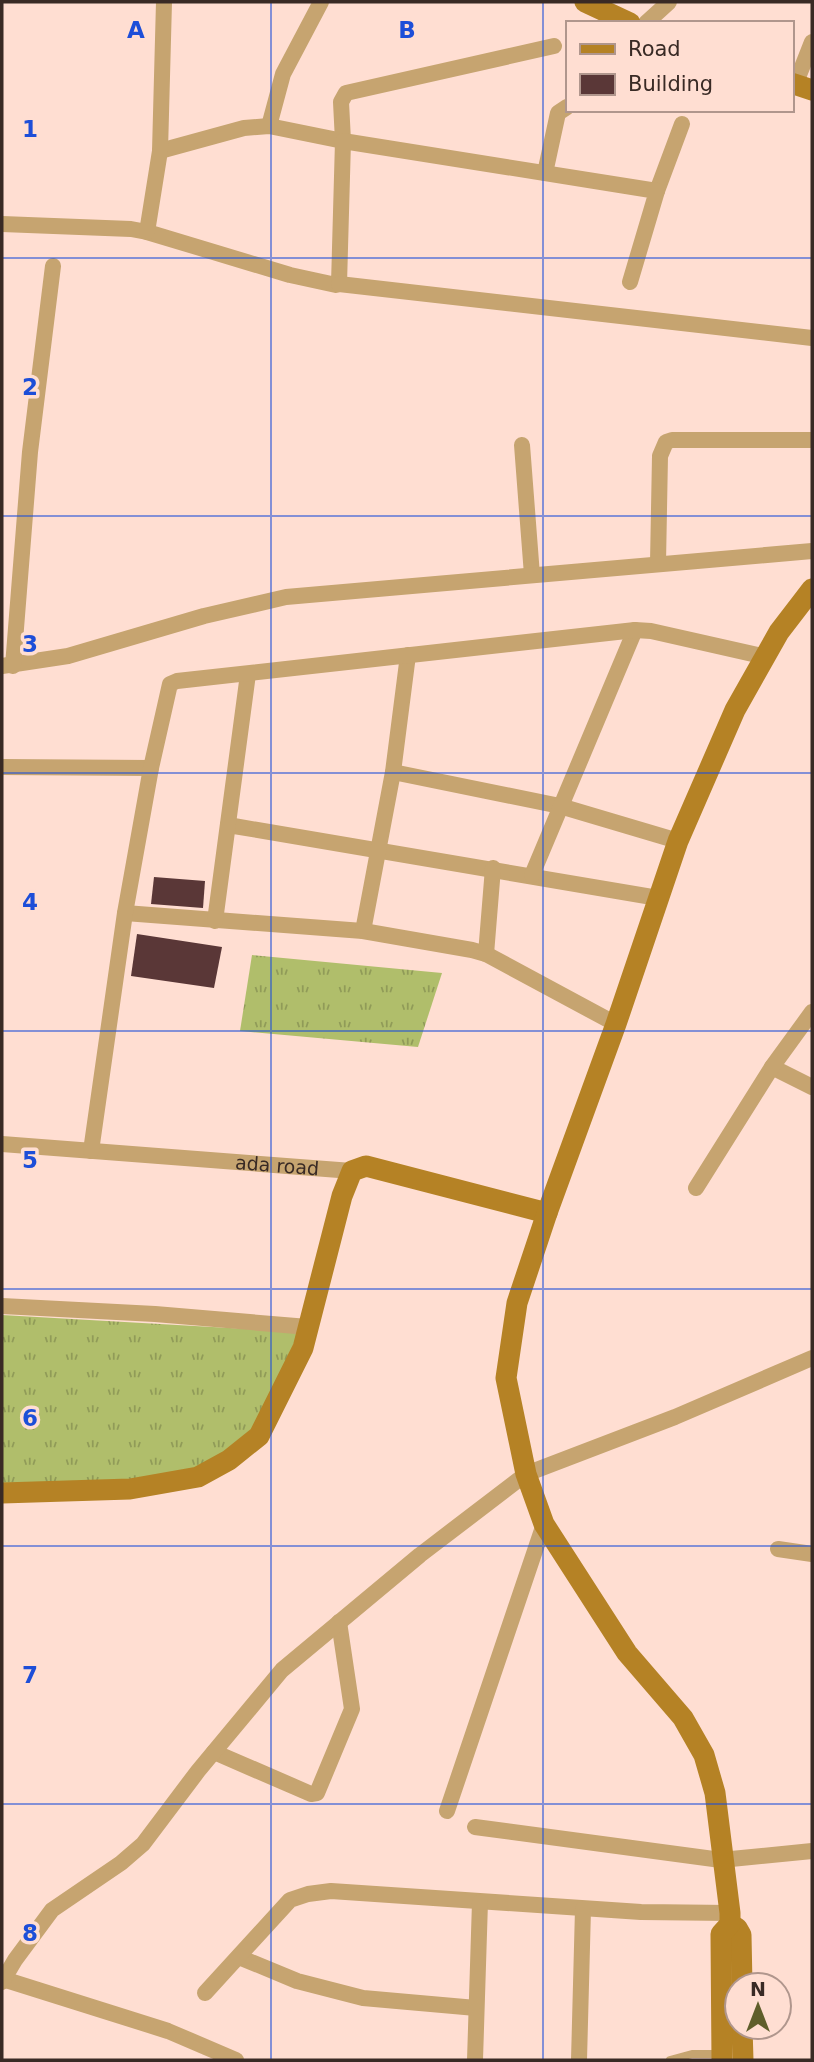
<svg xmlns="http://www.w3.org/2000/svg" width="814" height="2062" viewBox="0 0 814 2062" font-family="'DejaVu Sans',sans-serif">
<style>
.grass{fill:url(#grass-tufts)}
.building{fill:#5a3737}
.lines{fill:none;stroke-linecap:round;stroke-linejoin:round}
.lane{stroke:#c6a470;stroke-width:8}
.street{stroke:#c6a470;stroke-width:16}
.secondary{stroke:#b58225;stroke-width:21}
.grid{fill:none;stroke:#1d4ed8;stroke-width:2;stroke-opacity:0.55}
.labels{text-anchor:middle;stroke-width:7;stroke-linejoin:round;paint-order:stroke}
.street-label{font-size:19px;fill:#392a25;stroke:#ffded2}
.grid-label{font-size:23px;text-anchor:middle;font-weight:bold;fill:#1d4ed8;stroke:#ffded2;stroke-width:7;stroke-linejoin:round;paint-order:stroke}
</style>
<defs>
<pattern id="grass-tufts" width="24" height="20" patternUnits="userSpaceOnUse" patternTransform="scale(1.75)"><rect width="24" height="20" fill="#b0be6b"/><path d="M3 7l-1-3M5 7V3M7 7l1-3M15 17l-1-3M17 17v-4M19 17l1-3" fill="none" stroke="#909b58"/></pattern>
</defs>
<rect width="100%" height="100%" fill="#ffded2"/>
<g class="grass">
<path d="M252,955L442,973L418,1047L240,1031Z"/>
<path d="M2,1315L299,1332L253,1436L199,1476L2,1485Z"/>
</g>
<g class="building">
<path d="M154,877L205,881L203,908L151,904Z"/>
<path d="M137,934L222,947L214,988L131,976Z"/>
</g>
<g class="lines">
<path class="lane" d="M670,2060L692,2054H722"/>
<g class="street">
<path d="M646,23L669,2"/>
<path d="M795,85L812,42"/>
<path d="M269,126L283,74L321,2"/>
<path d="M160,151L244,128L269,126L343,141L341,102L346,93L554,46"/>
<path d="M545,173L558,113L567,107"/>
<path d="M657,191L682,124"/>
<path d="M2,224L131,229L147,232L290,275L336,285L339,284L343,141L657,191L630,282"/>
<path d="M147,232L160,151L164,2"/>
<path d="M339,284L812,338"/>
<path d="M522,445L532,575"/>
<path d="M658,563L660,456L666,442L672,440H812"/>
<path d="M2,666L68,656L204,616L286,597L812,551"/>
<path d="M13,666L30,452L53,266"/>
<path d="M2,767L151,768"/>
<path d="M393,772L560,806L678,841"/>
<path d="M228,825L658,898"/>
<path d="M532,875L635,630"/>
<path d="M125,913L363,931L472,950L486,954L616,1024"/>
<path d="M215,921L248,674"/>
<path d="M363,931L393,772L408,655"/>
<path d="M486,954L493,868"/>
<path d="M772,1067L812,1087"/>
<path id="s1" d="M2,1144L352,1171"/>
<path d="M91,1151L125,913L151,768L170,684L177,681L635,630L651,631L766,657"/>
<path d="M696,1188L772,1067L812,1012"/>
<path d="M2,1306L155,1314L308,1327"/>
<path d="M778,1549L812,1554"/>
<path d="M214,1752L311,1794L317,1793L352,1709L339,1622"/>
<path d="M447,1811L544,1524"/>
<path d="M475,1827L721,1860L812,1851"/>
<path d="M239,1957L297,1981L363,1998L476,2008"/>
<path d="M3,1979L168,2031L236,2060"/>
<path d="M2,1982L15,1960L52,1910L121,1863L143,1844L198,1771L282,1670L420,1555L526,1474L675,1417L812,1358"/>
<path d="M205,1993L290,1900L308,1894L331,1891L641,1912L730,1913"/>
<path d="M475,2060L480,1902"/>
<path d="M579,2060L583,1909"/>
</g>
<g class="secondary">
<path d="M585,2L630,23"/>
<path d="M791,83L812,90"/>
<path d="M2,1493L130,1489L198,1477L229,1460L259,1436L303,1348L342,1196L352,1171L366,1166L547,1213"/>
<path d="M730,1924L737,1928L741,1935L742,1985"/>
<path d="M742,2027L743,2060"/>
<path d="M722,2060L721,1934L730,1924V1913L715,1793L704,1755L683,1718L627,1653L544,1524L526,1474L506,1378L517,1303L547,1213L616,1024L678,841L735,710L779,632L812,589"/>
</g>
</g>
<path class="grid" d="M271,2V2060M543,2V2060M2,258H812M2,516H812M2,773H812M2,1031H812M2,1289H812M2,1546H812M2,1804H812"/>
<g class="labels">
<g class="street-label">
<text dy="7" stroke="none"><textPath href="#s1" startOffset="276">ada road</textPath></text>
</g>
</g>
<g class="grid-label">
<text x="136" y="38">A</text>
<text x="407" y="38">B</text>
<text x="30" y="137">1</text>
<text x="30" y="395">2</text>
<text x="30" y="652">3</text>
<text x="30" y="910">4</text>
<text x="30" y="1168">5</text>
<text x="30" y="1426">6</text>
<text x="30" y="1683">7</text>
<text x="30" y="1941">8</text>
</g>
<rect width="814" height="2062" fill="none" stroke="#392a25" stroke-width="7"/>
<rect x="566" y="21" width="228" height="91" fill="#ffded2" stroke="#b0968d" stroke-width="2"/>
<rect x="580" y="44" width="35" height="10" fill="#b58225" stroke="#b0968d" stroke-width="2"/>
<text x="628" y="56" font-size="21" fill="#392a25">Road</text>
<rect x="580" y="74" width="35" height="21" fill="#5a3737" stroke="#b0968d" stroke-width="2"/>
<text x="628" y="91" font-size="21" fill="#392a25">Building</text>
<g transform="translate(758 2006)"><circle r="33" fill="#ffded2" stroke="#b0968d" stroke-width="2"/>
<path d="M0-5L12 26L0 18L-12 26Z" fill="#5f5e2b"/>
<text y="-10" font-size="19" font-weight="bold" text-anchor="middle" fill="#392a25">N</text>
</g>
</svg>
